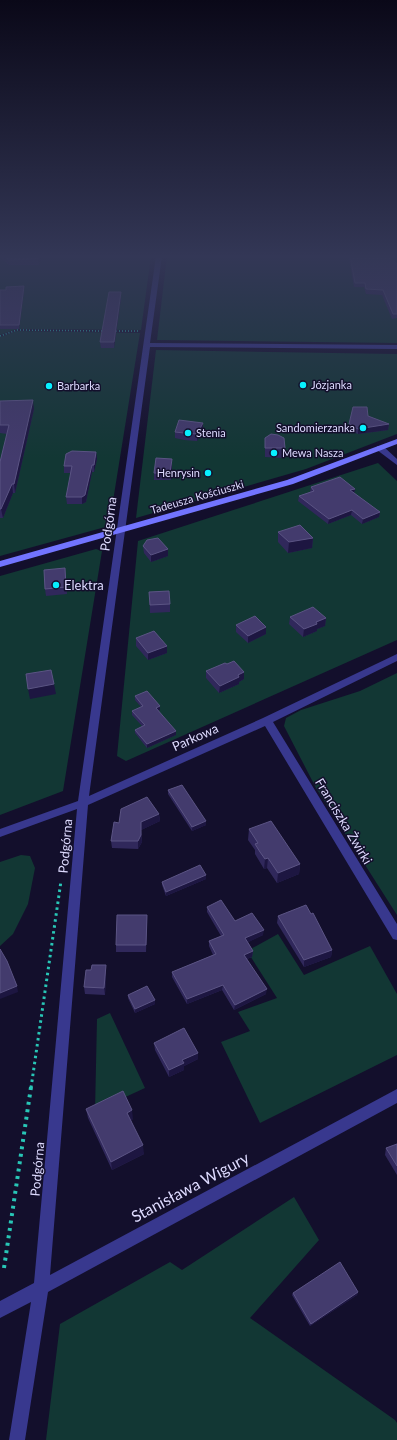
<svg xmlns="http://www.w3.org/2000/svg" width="397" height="1440" viewBox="0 0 397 1440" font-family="Lato,sans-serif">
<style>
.green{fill:#123734}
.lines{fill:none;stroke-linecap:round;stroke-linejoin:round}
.path-far2{stroke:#28c6b6;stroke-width:1.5;stroke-dasharray:1 2;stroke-linecap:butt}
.path-far1{stroke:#28c6b6;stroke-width:3;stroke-dasharray:2.5 3.5;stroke-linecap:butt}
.path{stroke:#28c6b6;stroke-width:4;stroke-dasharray:3 4.5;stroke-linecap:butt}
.street{fill:#38388e;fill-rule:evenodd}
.secondary{fill:#7274ff;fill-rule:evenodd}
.wall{fill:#30285b}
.shaded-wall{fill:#1d1641}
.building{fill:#433b6d;stroke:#5b5484}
.poi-dot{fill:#07f0ff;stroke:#130f2c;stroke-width:1.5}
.labels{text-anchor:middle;stroke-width:3;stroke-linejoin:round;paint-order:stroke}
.far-poi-label{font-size:11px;fill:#dedbff;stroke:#130f2c;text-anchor:start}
.far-street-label{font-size:11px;fill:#dedbff;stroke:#130f2c}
.street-label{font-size:13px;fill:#dedbff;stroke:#130f2c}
.poi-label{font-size:13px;fill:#dedbff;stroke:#130f2c;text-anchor:start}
.near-street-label{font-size:16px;fill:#dedbff;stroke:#130f2c}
</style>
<rect width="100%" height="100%" fill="#130f2c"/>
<g class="green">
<path d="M0,256H151L141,330L17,329L0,335Z"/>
<path d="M167,256H397V343L157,340Z"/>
<path d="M17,331L140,333L109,526L0,556V337Z"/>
<path d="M156,350L397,354V434L306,469L136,518Z"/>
<path d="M378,463L397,481V640L126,761L117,756L138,541Z"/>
<path d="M96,549L102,551L63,791L0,815V576Z"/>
<path d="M397,673V915L316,788L284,726L286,718L301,710L360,691Z"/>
<path d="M21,855L30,856L35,868L28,904L13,934L0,946V862Z"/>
<path d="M278,934L304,975L370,946L397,994V1055L260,1123L221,1042L250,1031L238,1012L277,998L247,951Z"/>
<path d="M110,1013L145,1088L95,1111L97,1019Z"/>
<path d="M294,1197L319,1240L250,1318L395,1420L397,1423V1440H46L60,1324L170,1262L182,1270Z"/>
</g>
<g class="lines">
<g class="path-far2">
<path d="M113,331H138"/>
<path d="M0,336L17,330L104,331"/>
</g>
<path class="path-far1" d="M31,1088L61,881"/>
<path class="path" d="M4,1268L31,1087"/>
<g class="street">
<path d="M156,256H162L150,343L397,345V349L150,347L89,796L263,718L397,654V661L273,722L397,924V940L393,939L265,726L88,805L50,1275L397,1089V1103L48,1292L25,1440H9L31,1302L0,1318V1301L34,1283L77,809L0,837V829L78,801Z"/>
<path d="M377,446H383L397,459V465L377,450Z"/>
</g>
<path class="secondary" d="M397,439V444L293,484L0,567V561L287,480Z"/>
</g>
<g class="wall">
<path d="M1,256H42L39,265H9L1,258Z"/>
<path d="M349,256H388L397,264V318L392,319L382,295L366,294L364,287H354L349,259Z"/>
<path d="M24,286V291L19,329H0V290H6Z"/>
<path d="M121,298L114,348H101L100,342Z"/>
<path d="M0,401L34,409L15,493H13L3,518H0V462L7,434L0,433Z"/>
<path d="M368,416L389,424L388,430L358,434L349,430V424Z"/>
<path d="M203,423V430L197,441L184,440L175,438V432Z"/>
<path d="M265,438L285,448L284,458L265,457Z"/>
<path d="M96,452L97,459L94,472H92L86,502L82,504H67L66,497L71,473H64V466Z"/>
<path d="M172,466L171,480H154V473Z"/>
<path d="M311,487L355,489L354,493L380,512L379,517L362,524L351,515L328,524L298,501L299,496L310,492Z"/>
<path d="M278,532L313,538L312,548L288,553L278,542Z"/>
<path d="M143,546L168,549V556L151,562L144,553Z"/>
<path d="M65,568L67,594L46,596L45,589Z"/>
<path d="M149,592L170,604V612L150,613Z"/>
<path d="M290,617L326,618L325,626L317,629V631L303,637L289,624Z"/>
<path d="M236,625L266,634L248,643L236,632Z"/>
<path d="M136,638L167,646V653L148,660L136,646Z"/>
<path d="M227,664L244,672V679L239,682V684L219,693L206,678V671Z"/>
<path d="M135,696L160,706V710L158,711L176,731V735L147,748L135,733V730L142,726L132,715V711L141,707L135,700Z"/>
<path d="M168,790L206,825L192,831L168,794Z"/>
<path d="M159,814L160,821L141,830L142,842L138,849L112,848L111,841L119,823Z"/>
<path d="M249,829L300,864L299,874L277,883L267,868L264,869L255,854V850L248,840Z"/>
<path d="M206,879L166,896L162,885V882Z"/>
<path d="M207,907L263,935L248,942L253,951L252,957L247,959L266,994L234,1010L222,990L187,1004L172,977V972L213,955L209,946V941L221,936L207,912Z"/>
<path d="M147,915V922L146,952H116V945Z"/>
<path d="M278,916L332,950L331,957L304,967L277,923Z"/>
<path d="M106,972L105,995L85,994L84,987Z"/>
<path d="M128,995L155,1000V1004L135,1013L128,998Z"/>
<path d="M154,1043L198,1059L184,1066V1070L169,1077L155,1050Z"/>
<path d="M86,1109L133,1119L131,1120L144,1154L112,1170L88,1118Z"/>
<path d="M397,1144V1175L385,1155L386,1148Z"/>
<path d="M358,1292L357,1295L310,1326L292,1295L293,1293Z"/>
</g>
<g class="shaded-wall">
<path d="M39,256H42L39,265L38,259Z"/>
<path d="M24,286V291L19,329V325Z"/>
<path d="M121,292V298L114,348V342Z"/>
<path d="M33,400L34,409L15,493L14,484Z"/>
<path d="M203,423V430L197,441V434Z"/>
<path d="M389,424L388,430L358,434V429Z"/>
<path d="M96,452L97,459L94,472V465Z"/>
<path d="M172,459V466L171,480L170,473Z"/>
<path d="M92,465V472L86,502L82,504V497Z"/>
<path d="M12,484L13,493L3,518L1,509Z"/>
<path d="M355,489L354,494L350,490Z"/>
<path d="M352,510L351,515L328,524L329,519Z"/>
<path d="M380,512L379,517L362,524L363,519Z"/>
<path d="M313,538L312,548L288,553L289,542Z"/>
<path d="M168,549V556L151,562V555Z"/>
<path d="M326,618L325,626L317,629V631L303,637L304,629Z"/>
<path d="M266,627V634L248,643V636Z"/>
<path d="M167,646V653L148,660V653Z"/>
<path d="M244,672V679L239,682V684L219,693L220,686L238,675Z"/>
<path d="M54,684L56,694L30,699L28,689Z"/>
<path d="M160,706V710L156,712V708Z"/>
<path d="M176,731V735L147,748V744Z"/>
<path d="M159,814L160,821L141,830V822Z"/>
<path d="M206,821V825L192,831V827Z"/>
<path d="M141,835L142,842L138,849V841Z"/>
<path d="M268,858L267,868L264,869L265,859Z"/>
<path d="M300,864L299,874L277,883L278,873Z"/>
<path d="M206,875V879L166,896V892Z"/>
<path d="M264,930L263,935L245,944V938Z"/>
<path d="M332,950L331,957L304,967V960Z"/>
<path d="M253,951L252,957L244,960V955Z"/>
<path d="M106,965V972L105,995L104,988Z"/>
<path d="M223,985L222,990L187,1004V999Z"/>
<path d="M17,986L18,992L0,999V993Z"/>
<path d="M267,989L266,994L234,1010L235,1005Z"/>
<path d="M155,1000V1004L135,1013V1009Z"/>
<path d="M198,1053V1059L184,1066V1070L169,1077V1070L182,1060Z"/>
<path d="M132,1110L133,1119L128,1122L127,1113Z"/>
<path d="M143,1145L144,1154L112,1170L111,1162Z"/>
<path d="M358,1292L357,1295L310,1326L311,1324Z"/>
</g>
<g class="building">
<path d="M5,256H39L38,259L8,260Z"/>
<path d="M350,256H388L397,264V314H393L383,290L366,289L365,283H355Z"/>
<path d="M24,286L19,325H0V290H6V287Z"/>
<path d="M109,292H121L114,342H100Z"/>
<path d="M33,400L14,484H12L1,509H0V462L9,425H0V401Z"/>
<path d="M353,407H367L368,416L389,424L358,429L349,424Z"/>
<path d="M179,420L203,423L197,434L184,433L175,432Z"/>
<path d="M271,434L278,435L284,438L285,448H265V438Z"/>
<path d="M72,451L96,452L94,465H92L85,495L82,497H66L72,466H64L66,454Z"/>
<path d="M156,458L172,459L170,473H154Z"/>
<path d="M340,477L355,489L350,490L380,512L363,519L352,510L329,519L299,496L314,491L311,487Z"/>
<path d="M300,525L313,538L289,542L278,532Z"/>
<path d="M158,538L168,549L151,555L143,546L147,540Z"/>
<path d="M65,568L66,587L45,589L44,570Z"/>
<path d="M169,591L170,604L150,605L149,592Z"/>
<path d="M313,607L326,618L316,622L317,624L304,629L290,617Z"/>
<path d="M255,616L266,627L248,636L236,625Z"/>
<path d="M154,631L167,646L148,653L136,638Z"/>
<path d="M234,661L244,672L238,675L239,677L220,686L206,671L225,663L227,664Z"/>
<path d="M51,670L54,684L28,689L26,674Z"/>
<path d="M147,691L160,706L156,708L176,731L147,744L135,730L145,725L132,711L143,706L135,696Z"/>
<path d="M182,785L206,821L192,827L168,790Z"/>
<path d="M147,797L159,814L141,822V835L138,841H111L114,822L119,823L121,809Z"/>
<path d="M271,821L300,864L278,873L268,858L265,859L260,852L255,844L258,843L249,829Z"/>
<path d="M200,865L206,875L166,892L162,882Z"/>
<path d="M221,900L235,921L252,913L264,930L245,938L253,951L244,955L267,989L235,1005L223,985L187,999L172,972L216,954L209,941L224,935L207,907Z"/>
<path d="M306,905L311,914L313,913L332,950L304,960L278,916Z"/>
<path d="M117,915H147L146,945H116Z"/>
<path d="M0,949L7,961L17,986L0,993Z"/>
<path d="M92,965H106L104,988L84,987L86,970H91Z"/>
<path d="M147,986L155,1000L135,1009L128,995Z"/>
<path d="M184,1028L198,1053L182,1060L184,1063L169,1070L154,1043Z"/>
<path d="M123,1091L132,1110L127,1113L143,1145L111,1162L86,1109Z"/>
<path d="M397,1144V1166L386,1148Z"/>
<path d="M340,1262L358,1292L311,1324L293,1293Z"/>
</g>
<linearGradient id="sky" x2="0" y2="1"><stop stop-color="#0a0818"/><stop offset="0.56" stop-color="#333756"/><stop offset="1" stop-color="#333756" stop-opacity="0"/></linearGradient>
<rect width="397" height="458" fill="url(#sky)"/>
<g class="poi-dot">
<circle cx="303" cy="385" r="4"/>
<circle cx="49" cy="386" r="4"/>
<circle cx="363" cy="428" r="4"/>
<circle cx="188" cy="433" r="4"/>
<circle cx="274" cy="453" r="4"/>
<circle cx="208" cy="473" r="4"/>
<circle cx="56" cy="585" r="4"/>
</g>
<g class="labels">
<g class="far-poi-label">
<text x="311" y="389">Józjanka</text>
<text x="57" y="390">Barbarka</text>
<text x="355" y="432" text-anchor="end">Sandomierzanka</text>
<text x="196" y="437">Stenia</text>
<text x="282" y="457">Mewa Nasza</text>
<text x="200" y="477" text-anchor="end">Henrysin</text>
</g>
<g class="far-street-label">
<text transform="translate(197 497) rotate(-16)" y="4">Tadeusza Kościuszki</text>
</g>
<g class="street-label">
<text transform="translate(108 524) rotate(-82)" y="5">Podgórna</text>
<text transform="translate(195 737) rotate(-24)" y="5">Parkowa</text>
<text transform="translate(344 821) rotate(59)" y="5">Franciszka Żwirki</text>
<text transform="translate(65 846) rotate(-85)" y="5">Podgórna</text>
<text transform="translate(37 1169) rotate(-85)" y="5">Podgórna</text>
</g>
<g class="poi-label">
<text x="64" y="590">Elektra</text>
</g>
<g class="near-street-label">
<text transform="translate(190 1187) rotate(-28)" y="6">Stanisława Wigury</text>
</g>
</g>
</svg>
